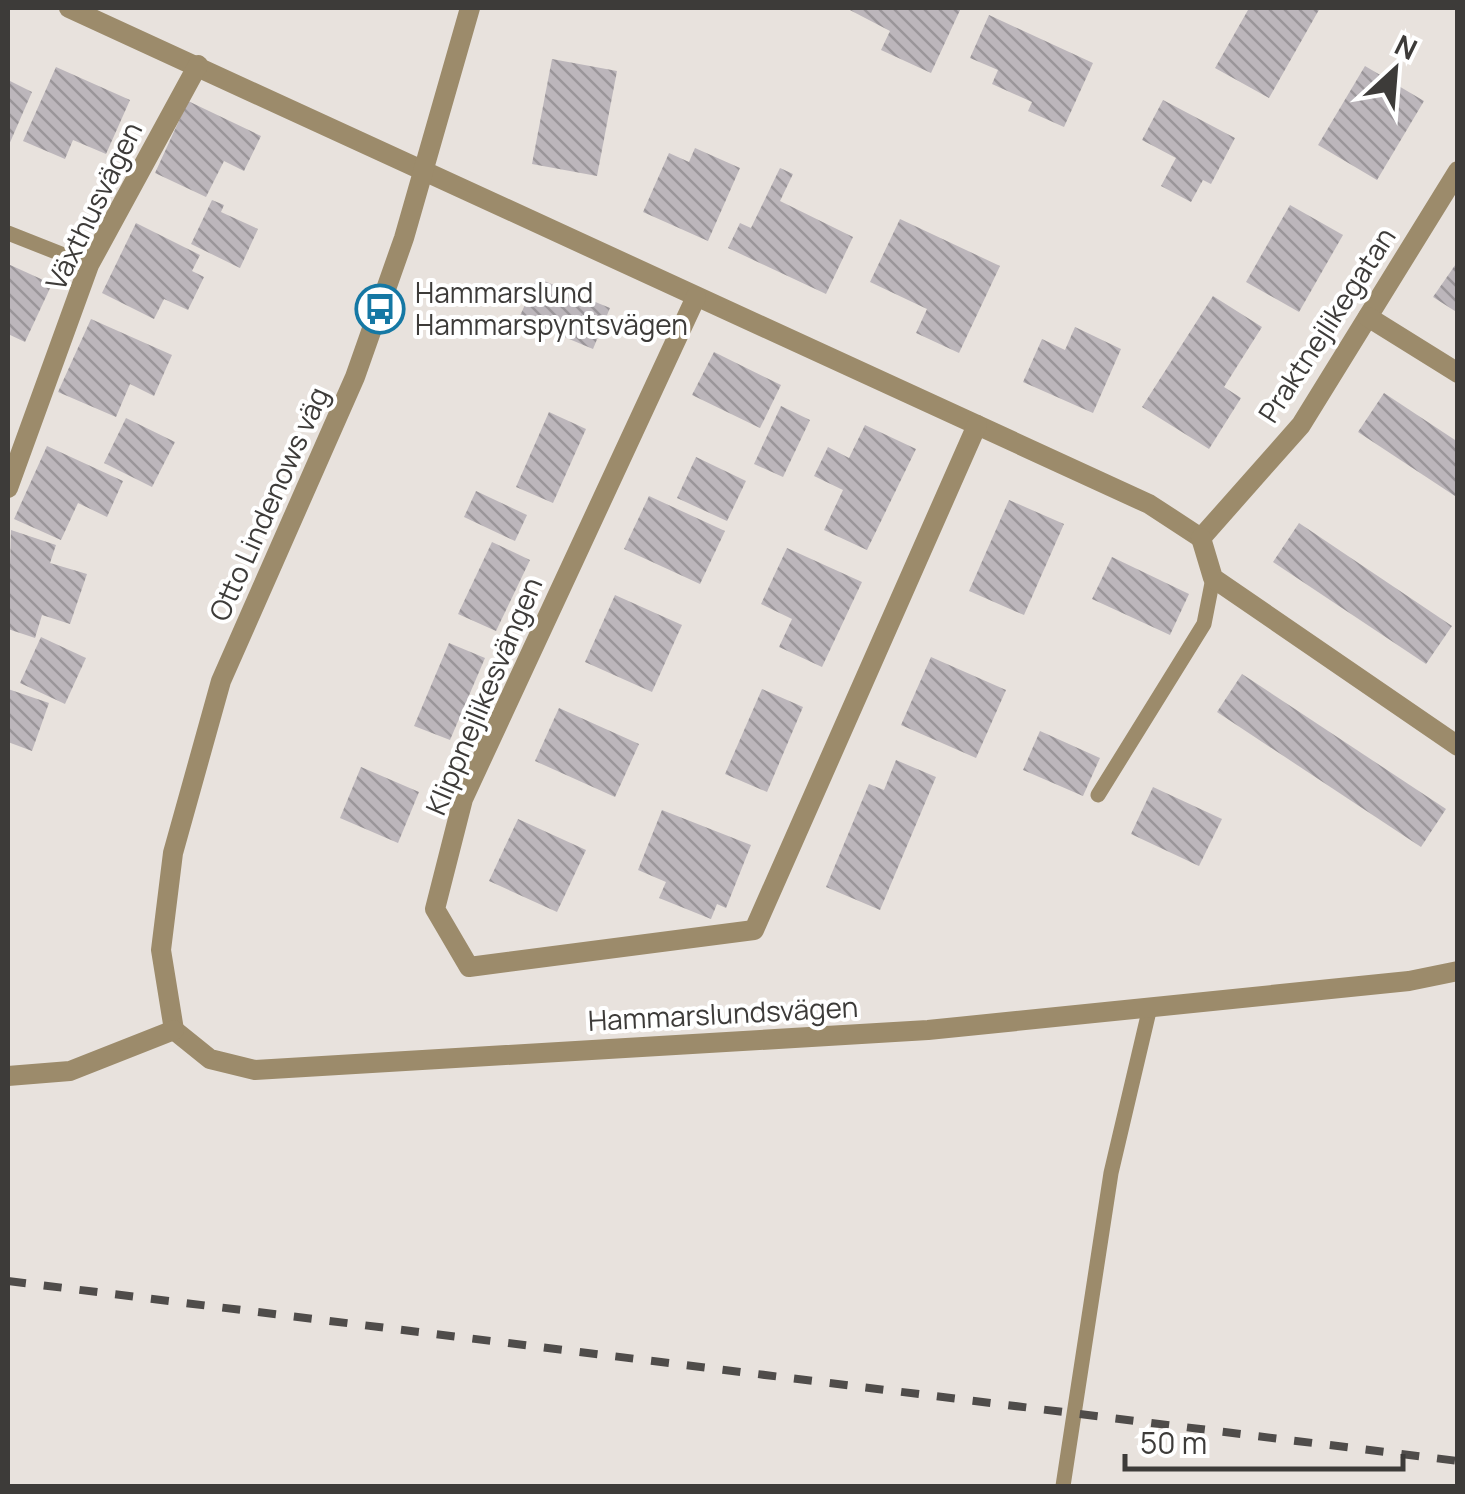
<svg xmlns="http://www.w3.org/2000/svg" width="1465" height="1494" viewBox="0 0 1465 1494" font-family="Manrope,sans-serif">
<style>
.building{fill:url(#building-back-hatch)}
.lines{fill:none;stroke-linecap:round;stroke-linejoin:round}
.service{stroke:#9c8b6b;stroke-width:15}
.minor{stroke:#9c8b6b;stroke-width:20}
.tertiary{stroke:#9c8b6b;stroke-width:20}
.rail{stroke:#4f4c4a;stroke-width:8;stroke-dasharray:18 18;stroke-linecap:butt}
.labels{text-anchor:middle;stroke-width:8;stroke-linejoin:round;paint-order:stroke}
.street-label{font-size:28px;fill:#3d3b39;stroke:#fff}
.poi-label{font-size:28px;fill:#3d3b39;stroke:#fff;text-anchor:start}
</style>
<defs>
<pattern id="building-back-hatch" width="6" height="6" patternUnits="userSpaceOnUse" patternTransform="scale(2.5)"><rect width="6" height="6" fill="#bcb6bb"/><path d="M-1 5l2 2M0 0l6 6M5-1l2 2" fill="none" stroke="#9a9599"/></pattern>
</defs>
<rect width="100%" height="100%" fill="#e8e2dd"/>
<g class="building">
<path d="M846,8H961L931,73L881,50L890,31Z"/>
<path d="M1244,8H1320L1269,98L1215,68L1248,10Z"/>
<path d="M989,15L1093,63L1064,127L1028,111L1032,102L992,84L998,70L970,58Z"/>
<path d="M552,59L617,71L597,176L532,164Z"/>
<path d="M1365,66L1424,101L1377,180L1318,145Z"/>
<path d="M56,67L130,100L106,154L73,140L65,159L23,141Z"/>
<path d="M8,80L32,92L8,147Z"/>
<path d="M1163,100L1235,138L1211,184L1203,180L1191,202L1161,186L1176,158L1142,140Z"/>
<path d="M188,101L261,136L244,171L224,161L206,197L155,173Z"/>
<path d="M695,148L740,168L708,241L643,212L669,153L689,162Z"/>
<path d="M780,168L793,174L780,201L853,237L826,294L728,248L740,223L751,228Z"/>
<path d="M212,200L224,205L221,212L258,229L240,268L191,244Z"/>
<path d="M1290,205L1343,235L1299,312L1246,282Z"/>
<path d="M900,219L1000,266L959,353L916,333L927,309L870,282Z"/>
<path d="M136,223L200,255L192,271L204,277L188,310L164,299L154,319L102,293Z"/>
<path d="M1458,261V313L1433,297Z"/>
<path d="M8,264L52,284L25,342L8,334Z"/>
<path d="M537,278L610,308L593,349L519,318Z"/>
<path d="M1213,296L1262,327L1224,387L1241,398L1209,449L1142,407Z"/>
<path d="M91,319L172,355L154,396L130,384L116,417L58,392Z"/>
<path d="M1075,327L1121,349L1093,413L1023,382L1042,339L1065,350Z"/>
<path d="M714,352L781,385L760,428L692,395Z"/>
<path d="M1384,393L1458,442V498L1358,432Z"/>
<path d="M781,406L810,420L783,477L754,464Z"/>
<path d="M549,412L586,429L553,503L516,487Z"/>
<path d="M126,418L175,442L152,487L104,463Z"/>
<path d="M865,425L916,449L867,550L824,530L843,490L814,476L828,447L849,458Z"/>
<path d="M47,446L123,481L107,517L78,503L61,540L14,519Z"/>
<path d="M696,457L746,481L727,521L677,498Z"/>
<path d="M476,491L527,515L515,541L464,517Z"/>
<path d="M649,496L725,531L700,584L624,549Z"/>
<path d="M1009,500L1064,524L1024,615L969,591Z"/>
<path d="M1299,523L1452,626L1426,664L1273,562Z"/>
<path d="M11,530L56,545L50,563L87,574L70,624L42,615L35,638L8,629Z"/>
<path d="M492,542L530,560L496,631L458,614Z"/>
<path d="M787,548L862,582L822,667L779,647L792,619L761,604Z"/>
<path d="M1112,557L1189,594L1170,635L1092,599Z"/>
<path d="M615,595L682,625L652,692L585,662Z"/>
<path d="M41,637L86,658L65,704L20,683Z"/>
<path d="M449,643L485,658L450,740L414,726Z"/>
<path d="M931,657L1006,690L976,758L901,725Z"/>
<path d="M1242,674L1446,809L1421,847L1217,712Z"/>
<path d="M8,689L49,703L32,751L8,742Z"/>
<path d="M762,689L803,707L767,792L725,774Z"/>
<path d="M559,708L639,744L615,797L535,761Z"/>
<path d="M1040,731L1100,758L1083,796L1023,770Z"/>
<path d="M896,760L936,777L880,910L826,887L869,784L884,790Z"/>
<path d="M361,767L419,792L398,843L340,818Z"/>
<path d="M1153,787L1222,819L1199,866L1131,834Z"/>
<path d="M662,810L751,845L726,908L717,904L711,919L659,898L666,882L638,870Z"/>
<path d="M518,819L586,850L557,912L489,881Z"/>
</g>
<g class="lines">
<g class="service">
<path d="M8,233L89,265"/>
<path d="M1098,795L1204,624L1213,578"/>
<path d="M1063,1486L1111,1173L1150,1007"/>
</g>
<g class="minor">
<path d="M69,8L1149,504L1201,538L1301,425L1458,171"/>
<path d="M696,297L463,799L435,909L469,967L754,930L977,425"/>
<path d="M1368,317L1458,373"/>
<path d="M8,488L89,265L198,65"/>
<path d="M1201,538L1213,578L1458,746"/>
</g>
<g class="tertiary">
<path d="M174,1030L210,1059L255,1070L928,1030L1409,981L1458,971"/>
<path d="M174,1030L161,950L173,853L221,681L355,377L404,238L470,8"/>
<path d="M8,1076L70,1071L174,1030"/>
</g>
<path class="rail" d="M8,1281L1458,1461"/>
</g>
<defs>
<g id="bus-ring" transform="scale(2.5)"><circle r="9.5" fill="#fff" stroke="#1578a4" stroke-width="1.5"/><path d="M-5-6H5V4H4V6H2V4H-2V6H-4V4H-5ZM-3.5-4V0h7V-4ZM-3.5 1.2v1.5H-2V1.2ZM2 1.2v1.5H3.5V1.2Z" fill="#1578a4"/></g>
</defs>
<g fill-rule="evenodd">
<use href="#bus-ring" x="380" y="309"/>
</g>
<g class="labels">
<g class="street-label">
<text transform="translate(94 206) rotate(-64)" y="10">Växthusvägen</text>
<text transform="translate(1327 325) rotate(-57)" y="10">Praktnejlikegatan</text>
<text transform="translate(269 504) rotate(-66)" y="10">Otto Lindenows väg</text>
<text transform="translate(484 696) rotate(-67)" y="10">Klippnejlikesvängen</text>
<text transform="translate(723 1014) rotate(-3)" y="10">Hammarslundsvägen</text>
</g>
<g class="poi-label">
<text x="415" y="303">Hammarslund<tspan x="415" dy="32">Hammarspyntsvägen</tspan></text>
</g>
</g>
<rect width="1465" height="1494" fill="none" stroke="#3d3b39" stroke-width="20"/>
<g transform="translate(1395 70) rotate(26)" stroke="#ffffff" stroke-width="8" paint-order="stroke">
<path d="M0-8L18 38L0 25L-18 38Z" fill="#3d3b39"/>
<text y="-15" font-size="28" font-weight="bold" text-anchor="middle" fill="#3d3b39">N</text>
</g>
<path d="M1125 1454v15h278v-15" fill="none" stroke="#3d3b39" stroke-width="5"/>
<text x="1140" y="1454" font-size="30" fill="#3d3b39" stroke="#ffffff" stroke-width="8" paint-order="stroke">50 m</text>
</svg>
